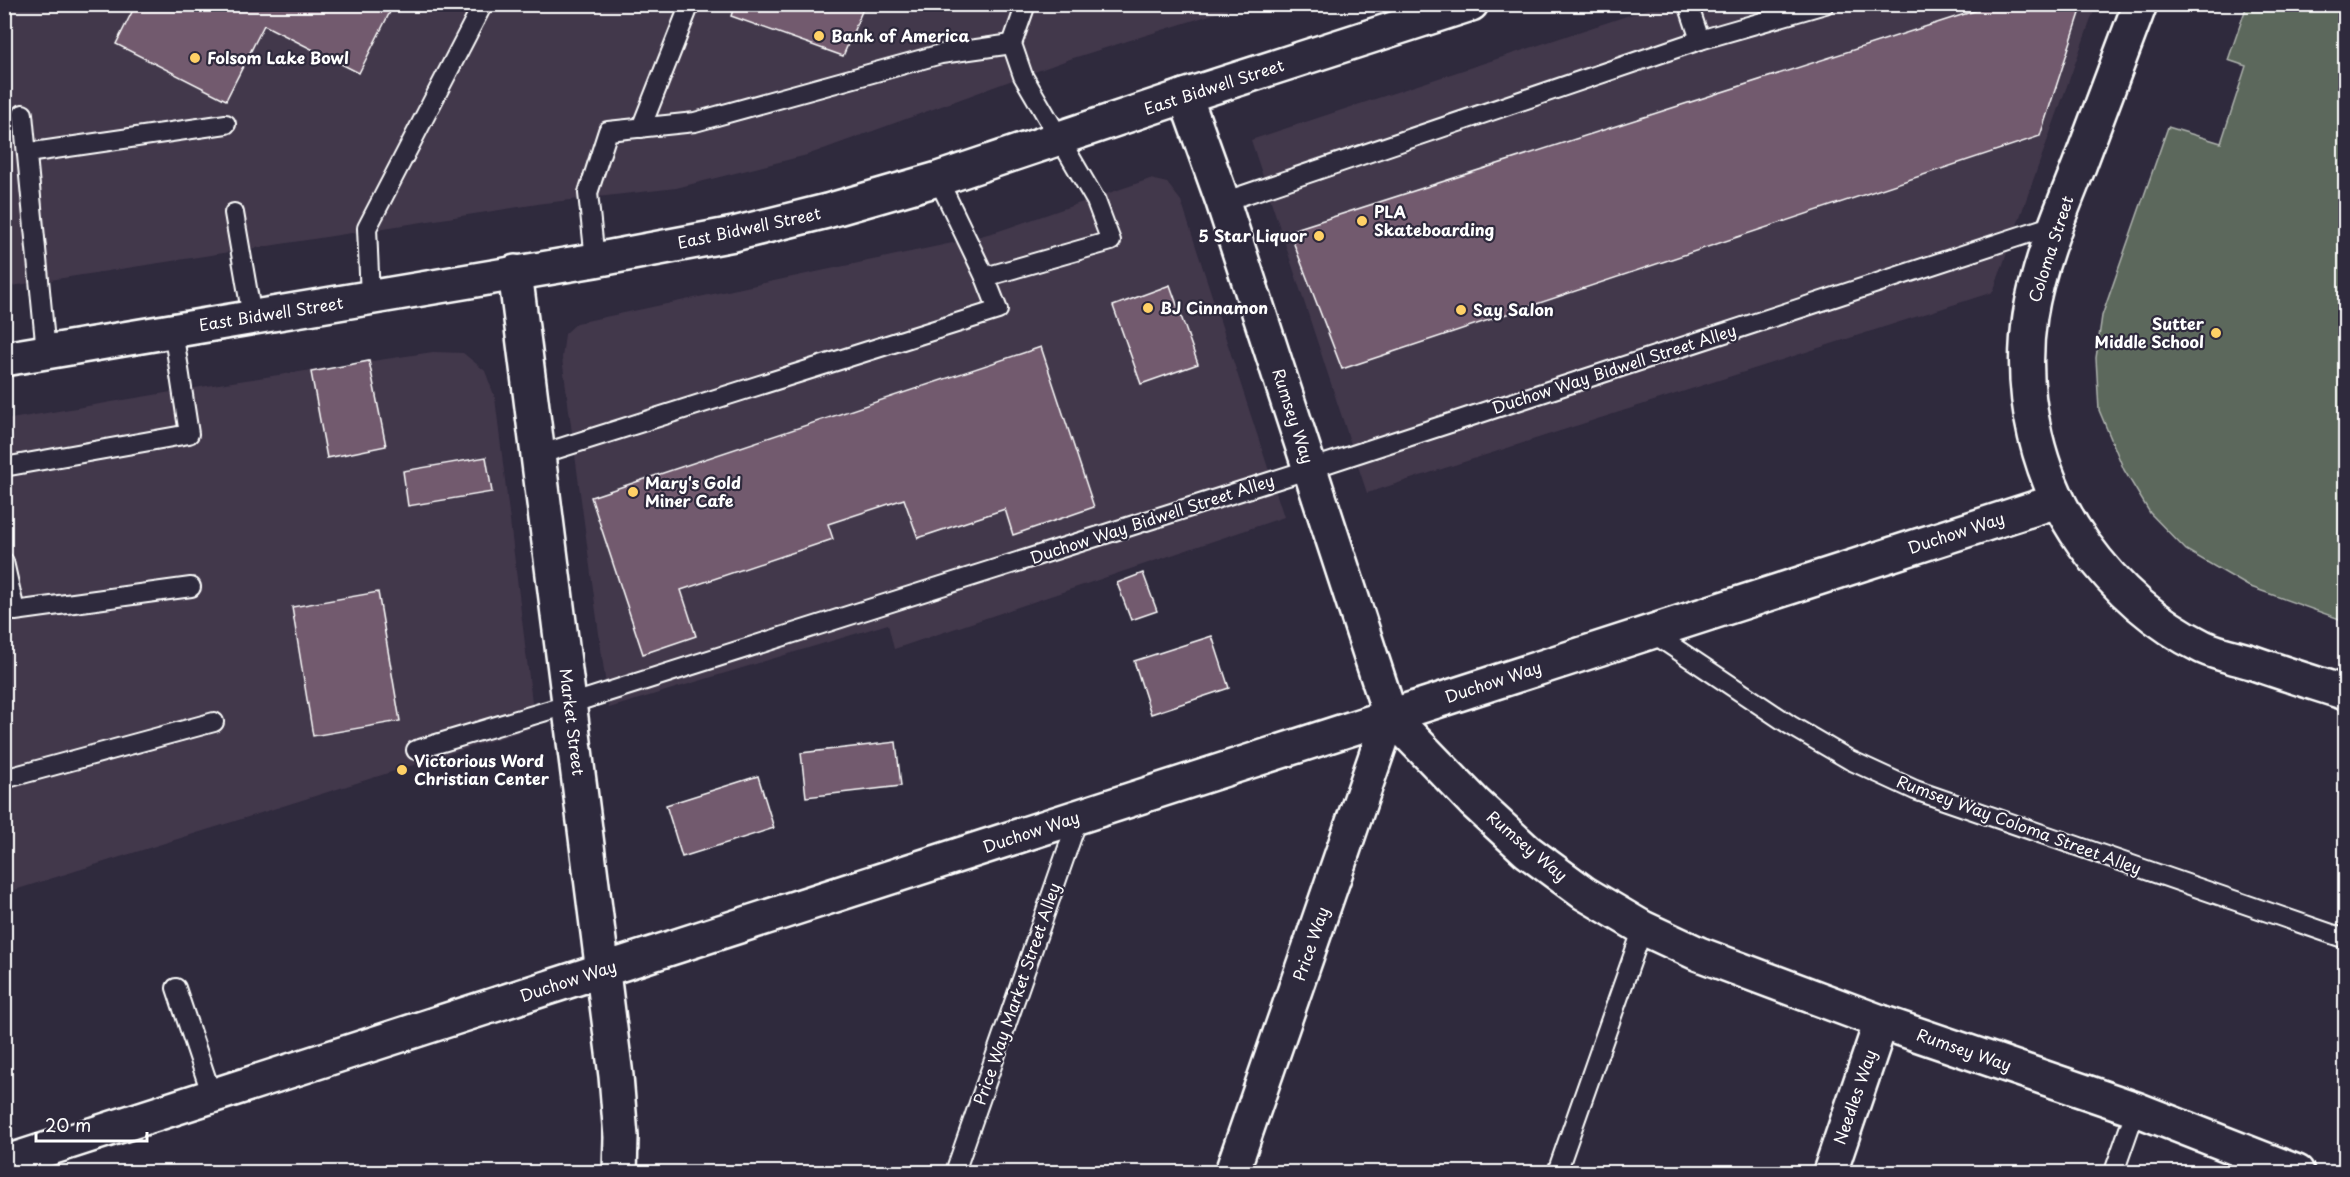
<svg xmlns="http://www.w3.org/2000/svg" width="2350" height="1177" viewBox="0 0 2350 1177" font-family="'Playpen Sans',sans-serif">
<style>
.built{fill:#43384c}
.green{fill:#5c675c;stroke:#aeb3ae;stroke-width:1.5}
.building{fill:#725a6e;stroke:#fff;stroke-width:1.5}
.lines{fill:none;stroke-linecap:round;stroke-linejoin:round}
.lane-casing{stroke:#fff;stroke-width:22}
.street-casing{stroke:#fff;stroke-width:38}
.secondary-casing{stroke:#fff;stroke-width:38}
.primary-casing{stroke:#fff;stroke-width:38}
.lane{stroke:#2f2a3d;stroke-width:18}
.street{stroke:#2f2a3d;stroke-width:33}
.secondary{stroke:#2f2a3d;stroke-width:33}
.primary{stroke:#2f2a3d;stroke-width:33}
.poi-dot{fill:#ffd166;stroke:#2f2a3d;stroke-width:2}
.labels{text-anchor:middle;stroke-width:4.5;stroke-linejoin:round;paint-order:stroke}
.poi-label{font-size:16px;font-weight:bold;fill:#fff;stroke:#2f2a3d;text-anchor:start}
.street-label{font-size:16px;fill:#fff;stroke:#2f2a3d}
</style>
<rect width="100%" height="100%" fill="#2f2a3d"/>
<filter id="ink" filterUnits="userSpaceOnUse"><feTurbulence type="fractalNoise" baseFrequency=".0167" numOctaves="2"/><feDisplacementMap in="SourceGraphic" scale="12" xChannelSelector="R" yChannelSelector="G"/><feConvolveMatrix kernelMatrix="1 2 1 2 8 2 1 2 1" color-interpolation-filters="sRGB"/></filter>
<g filter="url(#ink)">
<g class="built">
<path d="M5,5H1242L1070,59L807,155L676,188L544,203L5,287Z"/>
<path d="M1660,5H2096L1993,292L1367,493L1251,140Z"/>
<path d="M1150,179L1167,183L1181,201L1284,517L894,649L888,624L609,708L562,358L565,334L577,323L962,241L999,231Z"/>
<path d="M433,352L463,353L485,371L495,398L535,727L5,893V420L219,384Z"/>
</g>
<path class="green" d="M2247,5H2345V621L2248,586L2186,550L2150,513L2124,470L2099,410L2096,358L2102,316L2168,127L2221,143L2246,66L2228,60Z"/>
<g class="building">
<path d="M136,4H394L359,73L264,25L226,100L116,44Z"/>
<path d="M735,4H865L843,56L731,16Z"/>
<path d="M1996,4H2083L2040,136L1342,369L1289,231Z"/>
<path d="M1170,285L1198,364L1141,384L1113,306Z"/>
<path d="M1041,347L1094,507L1013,535L1005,509L918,538L904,499L828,524L833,539L681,590L696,636L643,654L591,497Z"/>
<path d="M369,361L386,446L327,458L311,372Z"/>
<path d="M486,457L492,492L408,506L403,471Z"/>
<path d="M1143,573L1157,611L1131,620L1117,583Z"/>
<path d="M378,592L400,721L313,736L292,607Z"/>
<path d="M1212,636L1229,688L1151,714L1134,661Z"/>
<path d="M896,742L901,786L806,797L801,753Z"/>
<path d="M758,776L774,828L682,857L666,805Z"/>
</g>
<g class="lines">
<g class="lane-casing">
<g id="lane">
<path d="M1688,4L1700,40"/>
<path d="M23,114L46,352"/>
<path d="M641,128L690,4"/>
<path d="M27,153L226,124"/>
<path d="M938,179L985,277"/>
<path d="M1223,202L1700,40L1825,4"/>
<path d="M234,213L252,317"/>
<path d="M595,260L588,193L608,131L695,122L941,54L1012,44"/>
<path d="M370,297L367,228L483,4"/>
<path d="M538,455L998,310L985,277L1111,241L1096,201L1023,76L1012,44L1026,4"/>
<path d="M4,467L189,434L173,330"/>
<path d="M4,562L15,611L191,587"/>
<path d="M1651,632L1790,725L1850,760L1915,790L2346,939"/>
<path d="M416,750L570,704L1310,469L2057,224"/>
<path d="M4,779L214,722"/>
<path d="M176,988L212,1096"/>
<path d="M955,1172L1079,816"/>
<path d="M1557,1172L1643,928"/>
<path d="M2114,1172L2136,1109"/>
</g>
</g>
<g class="street-casing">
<g id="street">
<path d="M1185,96L1223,202L1390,715L1475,803L1527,851L1584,893L1643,928L1699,954L1881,1022L2136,1109L2297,1172"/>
<path d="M515,272L616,1076L621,1137L620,1172"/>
<path d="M4,1163L2057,501"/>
<path d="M1232,1172L1390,715"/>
<path d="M1830,1172L1881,1022"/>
</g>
</g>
<g class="secondary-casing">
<path id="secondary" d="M2140,4C2120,58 2099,112 2079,166C2060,214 2038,265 2030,316C2018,395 2038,480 2084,544C2115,587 2156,624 2203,647C2218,654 2235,657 2251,662C2282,673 2314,683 2346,693"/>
</g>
<g class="primary-casing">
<path id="primary" d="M4,359L595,260L734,234L827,211L938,179L1185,96L1471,4"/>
</g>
<use href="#lane" class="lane"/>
<use href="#street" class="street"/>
<use href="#secondary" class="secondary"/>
<use href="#primary" class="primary"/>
</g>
</g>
<g class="poi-dot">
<circle cx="819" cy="36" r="6"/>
<circle cx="195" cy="58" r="6"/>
<circle cx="1362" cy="221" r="6"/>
<circle cx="1319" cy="236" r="6"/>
<circle cx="1148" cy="308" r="6"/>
<circle cx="1461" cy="310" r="6"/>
<circle cx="2216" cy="333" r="6"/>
<circle cx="633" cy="492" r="6"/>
<circle cx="402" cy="770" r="6"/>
</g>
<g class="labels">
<g class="poi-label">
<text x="831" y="42">Bank of America</text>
<text x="207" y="64">Folsom Lake Bowl</text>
<text x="1374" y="218">PLA<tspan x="1374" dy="18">Skateboarding</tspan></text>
<text x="1307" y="242" text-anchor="end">5 Star Liquor</text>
<text x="1160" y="314">BJ Cinnamon</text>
<text x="1473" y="316">Say Salon</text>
<text x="2204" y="330" text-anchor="end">Sutter<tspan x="2204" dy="18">Middle School</tspan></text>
<text x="645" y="489">Mary's Gold<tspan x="645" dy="18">Miner Cafe</tspan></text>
<text x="414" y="767">Victorious Word<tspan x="414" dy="18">Christian Center</tspan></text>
</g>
<g class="street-label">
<text transform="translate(1214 87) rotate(-18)" y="6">East Bidwell Street</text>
<text transform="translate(749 228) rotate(-12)" y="6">East Bidwell Street</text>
<text transform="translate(2051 249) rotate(-72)" y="6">Coloma Street</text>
<text transform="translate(271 314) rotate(-9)" y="6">East Bidwell Street</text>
<text transform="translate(1614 369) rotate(-18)" y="6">Duchow Way Bidwell Street Alley</text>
<text transform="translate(1293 416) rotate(72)" y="6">Rumsey Way</text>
<text transform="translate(1152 519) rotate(-18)" y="6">Duchow Way Bidwell Street Alley</text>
<text transform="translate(1956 533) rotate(-18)" y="6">Duchow Way</text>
<text transform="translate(1493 682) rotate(-18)" y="6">Duchow Way</text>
<text transform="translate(572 722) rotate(83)" y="6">Market Street</text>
<text transform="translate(2019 825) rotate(20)" y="6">Rumsey Way Coloma Street Alley</text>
<text transform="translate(1031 832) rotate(-18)" y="6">Duchow Way</text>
<text transform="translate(1527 846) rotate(40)" y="6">Rumsey Way</text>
<text transform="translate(1311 944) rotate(-71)" y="6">Price Way</text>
<text transform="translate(568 981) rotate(-18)" y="6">Duchow Way</text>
<text transform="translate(1017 994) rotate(-71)" y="6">Price Way Market Street Alley</text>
<text transform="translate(1964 1050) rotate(19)" y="6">Rumsey Way</text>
<text transform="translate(1855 1097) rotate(-71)" y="6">Needles Way</text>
</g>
</g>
<rect width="2350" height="1177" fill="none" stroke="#2f2a3d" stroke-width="24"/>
<rect x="12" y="12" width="2326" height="1153" fill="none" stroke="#fff" stroke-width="2" filter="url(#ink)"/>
<path d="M36 1132v9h111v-9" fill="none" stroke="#ffffff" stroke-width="3"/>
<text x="45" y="1132" font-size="18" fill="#ffffff" stroke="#2f2a3d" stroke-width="4.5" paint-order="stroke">20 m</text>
</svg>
